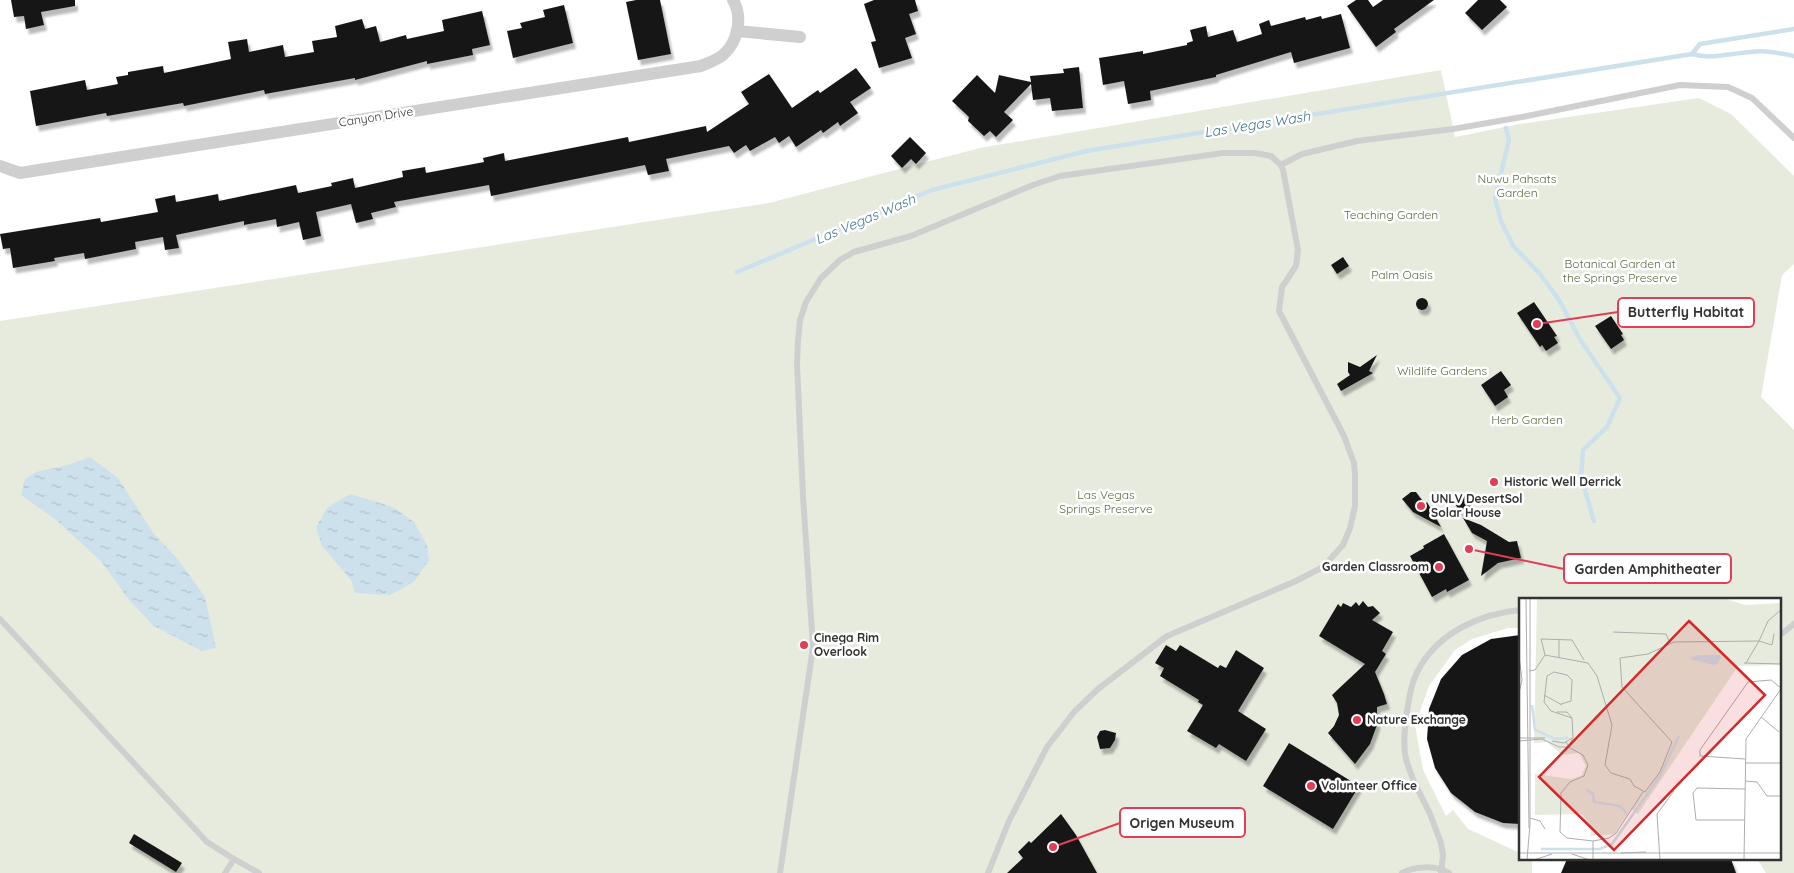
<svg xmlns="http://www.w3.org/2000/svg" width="1794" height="873" viewBox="0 0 1794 873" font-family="Quicksand,sans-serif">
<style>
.green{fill:#e6ebde}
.water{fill:url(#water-ripples)}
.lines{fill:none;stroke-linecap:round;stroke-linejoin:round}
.stream{stroke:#cce1eb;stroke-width:4.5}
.building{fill:#191919;filter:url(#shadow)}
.service{stroke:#cfcfcf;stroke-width:6}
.minor{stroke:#cfcfcf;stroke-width:12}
.poi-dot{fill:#e13d54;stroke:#fff;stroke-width:2}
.labels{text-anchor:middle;stroke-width:5;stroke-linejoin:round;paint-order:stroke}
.street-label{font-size:12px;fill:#323232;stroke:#fff}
.park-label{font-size:12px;fill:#586e40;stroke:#fff}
.poi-label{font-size:12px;font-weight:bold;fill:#323232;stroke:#fff;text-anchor:start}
.water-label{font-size:14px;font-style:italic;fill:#417993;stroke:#fff}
.inset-river{fill:none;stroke:#cce1eb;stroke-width:2.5}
.inset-road{fill:none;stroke:#adadad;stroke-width:1}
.view{fill:#d62828;fill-opacity:0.15;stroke:#d62828;stroke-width:2.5}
.inset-edge{fill:none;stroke:#323232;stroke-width:2.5}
.leader{fill:none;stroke:#e13d54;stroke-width:2}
.callout-dot{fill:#e13d54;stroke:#fff;stroke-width:2}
.callout{fill:#fff;stroke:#e13d54;stroke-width:2}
.callout-label{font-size:14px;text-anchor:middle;font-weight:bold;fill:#323232}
</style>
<defs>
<pattern id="water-ripples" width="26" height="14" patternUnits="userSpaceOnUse" patternTransform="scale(1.25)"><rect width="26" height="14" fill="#cce1eb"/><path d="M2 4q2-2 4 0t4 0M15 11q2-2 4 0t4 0" fill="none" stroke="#b0c2ca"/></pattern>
<filter id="shadow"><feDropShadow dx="3" dy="5.5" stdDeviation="1" flood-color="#0004"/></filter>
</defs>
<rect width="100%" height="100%" fill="#fff"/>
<path class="green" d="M1441,70L1455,137L1520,124L1699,98L1731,114L1794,176V264L1782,275L1761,397L1794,430V873H1766L1757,859H1780V599H1520V628H1508L1472,639L1455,650L1429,686L1415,725L1423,770L1446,816L1453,810L1468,829L1520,853V859H1532V873H0V321L769,203L980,148Z"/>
<g class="water">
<path d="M90,457L118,478L154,534L178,559L205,597L216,648L202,651L154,626L129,600L101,561L55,519L21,495L25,479L36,472L68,465Z"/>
<path d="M350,494L393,507L414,522L427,545L429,560L414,582L390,595L355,593L351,580L322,546L316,527L328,507Z"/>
</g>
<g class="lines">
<g class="stream">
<path d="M1692,54L1700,44L1794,29"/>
<path d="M1506,128L1509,140L1495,198L1501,221L1514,247L1541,275L1559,300L1581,341L1620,398L1607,427L1583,450L1581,477L1594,521"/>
<path d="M737,272L932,190L1086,151L1692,54C1712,60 1730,53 1751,52C1766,50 1779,53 1794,56"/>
</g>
</g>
<g class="building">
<path d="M11,0H75V6L41,12L44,25L26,29L24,16L14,17Z"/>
<path d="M636,0H660L671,54L638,60L626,2Z"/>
<path d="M874,0H915L918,11L909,14L916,34L905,38L912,58L879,68L871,42L876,41L864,4Z"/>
<path d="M1356,0H1368L1373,7L1383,0H1434L1394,29L1396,32L1376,47L1347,6Z"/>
<path d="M1478,0H1500L1507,7L1482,30L1465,13Z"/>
<path d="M564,5L573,43L513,58L507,31L522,28L520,23L545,17L543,10Z"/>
<path d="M482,11L490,45L472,49L473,55L427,64V61L355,80V78L265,94L264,90L184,106L183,103L107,116L106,113L36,126L30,91L85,80L87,90L118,84L116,77L128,75V72L163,66L164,73L231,59L228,42L247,39L249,52L283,45L285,57L314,52L312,41L337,37L335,26L362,19L365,29L376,26L380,42L406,35L407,39L444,31L442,20Z"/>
<path d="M1341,14L1350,48L1294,63L1291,52L1216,75V77L1150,91L1151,100L1128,104L1124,81L1103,85L1099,58L1143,51V54L1187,45V43L1193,41L1190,30L1206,26L1208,37L1233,30L1237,42L1262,34L1259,24L1269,20L1271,26L1305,17L1306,20L1321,16L1322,19Z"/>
<path d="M1079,67L1083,108L1052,111L1050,98L1033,100L1031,84L1004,112L1013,120L996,137L990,131L984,136L968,121L969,117L952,101L977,75L995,93L999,75L1031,82L1030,76L1064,73L1063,69Z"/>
<path d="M856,68L871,88L850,102L858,113L840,126L838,122L823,133L821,130L796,147L789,136L779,143L775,137L750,151L746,145L734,153L729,146L666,159L669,171L648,175L645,165L491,196L489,185L394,202L396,207L371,213L373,219L356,223L351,204L316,212L321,236L303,240L299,222L277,227L276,219L244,225V221L176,235L179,248L165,250L163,237L135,242L136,249L85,259L84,253L54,258L55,261L13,268L10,248L3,249L0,234L100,218L101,222L158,212L155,199L175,195L176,202L218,194L219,201L296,185L298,193L332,186L331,183L353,178L355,188L403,177L402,171L425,167L426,173L484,162L483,158L504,153L505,161L628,137L629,142L706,126L707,132L749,104L741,92L769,74L792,108L818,90L820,93Z"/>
<path d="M910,137L926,153L916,164L911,159L902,168L891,156Z"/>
<path d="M1343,257L1349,266L1337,274L1331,265Z"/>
<circle cx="1422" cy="304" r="6"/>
<path d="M1534,302L1557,336L1554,337L1558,343L1546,351L1542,345L1540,347L1517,313Z"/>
<path d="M1611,316L1623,334L1621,335L1624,340L1611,349L1595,326Z"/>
<path d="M1377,355L1369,371L1373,373L1341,391L1337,384L1350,375L1348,372V362L1360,367Z"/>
<path d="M1501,371L1511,385L1504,390L1508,397L1495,406L1481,385Z"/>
<path d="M1411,492H1416L1425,504L1427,502L1441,527L1413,512L1402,499Z"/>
<path d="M1465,495L1471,506L1460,512L1453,500Z"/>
<path d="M1463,518L1481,525L1509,542L1517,541L1521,558L1498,563L1481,576L1487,541L1472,533Z"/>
<path d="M1444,534L1469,580L1447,592L1446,589L1432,597L1410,556L1424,548L1423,546Z"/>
<path d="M1363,601L1368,607L1373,606L1380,613L1372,620L1393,632L1382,651L1386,654L1375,672L1384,694L1387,704L1377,707V725L1370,744L1355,764L1328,733L1334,726L1339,715L1337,703L1332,695L1365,664L1319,636L1338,604L1341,607L1343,603L1351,607L1356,602L1359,606Z"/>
<path d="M1520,635V824L1503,823L1475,812L1451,793L1435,768L1427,739L1429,709L1441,679L1462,655L1491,639Z"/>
<path d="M1166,645L1176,651L1180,645L1218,668L1220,665L1226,668L1236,650L1264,668L1238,711L1266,729L1246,761L1219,744L1216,748L1187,731L1203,705L1198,702L1199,700L1160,676L1164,668L1155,663Z"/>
<path d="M1105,730L1116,733L1115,740L1110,748L1100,749L1097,737L1100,731Z"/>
<path d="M1289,743L1359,786L1333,829L1263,786Z"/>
<path d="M1061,814L1076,835L1097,873H1007L1023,858L1018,852L1029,841L1031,843Z"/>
<path d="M134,834L182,863L176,872L129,843Z"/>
<path d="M1567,859H1731L1736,873H1561Z"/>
</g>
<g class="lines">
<g class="service">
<path d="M1281,165L1302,154L1357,141L1453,129L1522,117L1680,85L1728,87L1752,98L1794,138"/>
<path d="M0,619L207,842L234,859L259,873"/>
<path d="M1780,635L1794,624"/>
<path d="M225,873L234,859"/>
<path d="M780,873L813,647L803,496L797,364L798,340L800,320L806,302L821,278L840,260L854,252L911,236L1033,185L1060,176L1223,153H1255L1271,156L1281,165L1283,170L1298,250L1296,266L1282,287L1279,311L1344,436L1354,463L1355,475V506L1350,528L1343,545L1323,567L1296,581L1167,636L1098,689L1074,712L1047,747L1009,821L988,873"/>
<path d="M1402,873C1415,866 1436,865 1449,873"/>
<path d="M1441,873L1443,855L1441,843C1437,833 1434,824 1430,814C1421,795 1409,775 1405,754C1403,737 1405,722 1408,705C1410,691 1413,677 1421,665C1442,631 1481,614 1520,610"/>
</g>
<g class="minor">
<path d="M737,31L800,37"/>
<path d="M0,166L20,173L701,66C708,63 717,60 723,55C738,42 743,17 733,0"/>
</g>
</g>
<g class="poi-dot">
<circle cx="1494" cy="482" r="5"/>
<circle cx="1421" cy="506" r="5"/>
<circle cx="1439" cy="567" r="5"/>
<circle cx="804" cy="645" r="5"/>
<circle cx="1357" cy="720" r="5"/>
<circle cx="1311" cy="786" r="5"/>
</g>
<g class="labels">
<g class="street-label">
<text transform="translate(376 117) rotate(-9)" y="4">Canyon Drive</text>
</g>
<g class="park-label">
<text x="1517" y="183">Nuwu Pahsats<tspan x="1517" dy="14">Garden</tspan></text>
<text x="1391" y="219">Teaching Garden</text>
<text x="1620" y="268">Botanical Garden at<tspan x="1620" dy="14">the Springs Preserve</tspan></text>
<text x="1402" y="279">Palm Oasis</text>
<text x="1442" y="375">Wildlife Gardens</text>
<text x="1527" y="424">Herb Garden</text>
<text x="1106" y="499">Las Vegas<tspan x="1106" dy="14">Springs Preserve</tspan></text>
</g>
<g class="poi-label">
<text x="1504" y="486">Historic Well Derrick</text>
<text x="1431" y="503">UNLV DesertSol<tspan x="1431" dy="14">Solar House</tspan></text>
<text x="1429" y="571" text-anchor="end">Garden Classroom</text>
<text x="814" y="642">Cinega Rim<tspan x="814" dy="14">Overlook</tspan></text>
<text x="1367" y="724">Nature Exchange</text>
<text x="1321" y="790">Volunteer Office</text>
</g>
<g class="water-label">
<text transform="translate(1257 124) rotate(-9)" y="5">Las Vegas Wash</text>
<text transform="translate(865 219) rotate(-23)" y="5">Las Vegas Wash</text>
</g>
</g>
<g transform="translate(1519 598)">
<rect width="262" height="262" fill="#fff"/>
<path d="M18,0H204L226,7L262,5V67L219,68L119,216L112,211L95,236L72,238V228L63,216L16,217V176L52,181L62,178L67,168L60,155L43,157L28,144L15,145Z" fill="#e6ebde"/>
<path d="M55,0H75L60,17L56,16ZM104,0H128L153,9L190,5L233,14L234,10L257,9L258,12L243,19L188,14L155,26L149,25L148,20L152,16L147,10Z" fill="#e6ebde"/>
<path d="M178,57H201L202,59L198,66L194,67L171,61Z" fill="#cce1eb"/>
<path class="inset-river" d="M13,107L16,132L36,141L49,140M67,191L74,196L75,204L101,208L108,216M22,251H81L93,246L141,178L160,138"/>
<path class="inset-road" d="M7,0L10,230M94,34L147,36L151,45M22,41L53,42L65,62M22,41L26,57M0,58L3,82L0,95M40,60V41M225,65L263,66M227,65L240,43L253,47L255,36M10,73L16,72L26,57L69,65L78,78L93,127L86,167L92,175L111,181L115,188L126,194L141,174L153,144L103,89L101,60L129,56L155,44L240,43L249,23L263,11M25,97L43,107M42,106L52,103L53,82L48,77L35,74L28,78L25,104L32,113L53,120M242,119L260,134M0,140H26M0,143L23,141L40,149H49L54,140L53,120L48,114H38M33,143L45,145L53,140M47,144L51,150L64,157L69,167L65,178L51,184L42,195L41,234L48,240L74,243V262M181,158V152L229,84L252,82L262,90M181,158L226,161M226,165H261M226,183L238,184L248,198H263M11,220L21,223L26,231M226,222H177L174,195L178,190L226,191M74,243L90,240L97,235L124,194M0,255H263M102,255L127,254M53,256L71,262M8,262L11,226V0M15,262L33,256M141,262L138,216L155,193M225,262L227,141L262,91"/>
<path class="view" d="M170,23L246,97L95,252L20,179Z"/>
<rect width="262" height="262" class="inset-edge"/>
</g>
<path class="leader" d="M1537 324L1618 312M1469 549L1564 569M1053 847L1120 823"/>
<g class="callout-dot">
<circle cx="1537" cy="324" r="5"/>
<circle cx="1469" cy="549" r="5"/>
<circle cx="1053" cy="847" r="5"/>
</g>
<g class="callout">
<rect x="1618" y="298" width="136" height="29" rx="5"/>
<rect x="1564" y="554" width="167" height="29" rx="5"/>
<rect x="1120" y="808" width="125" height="29" rx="5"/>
</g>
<g class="callout-label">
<text x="1686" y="317">Butterfly Habitat</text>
<text x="1648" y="574">Garden Amphitheater</text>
<text x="1182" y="828">Origen Museum</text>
</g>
</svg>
